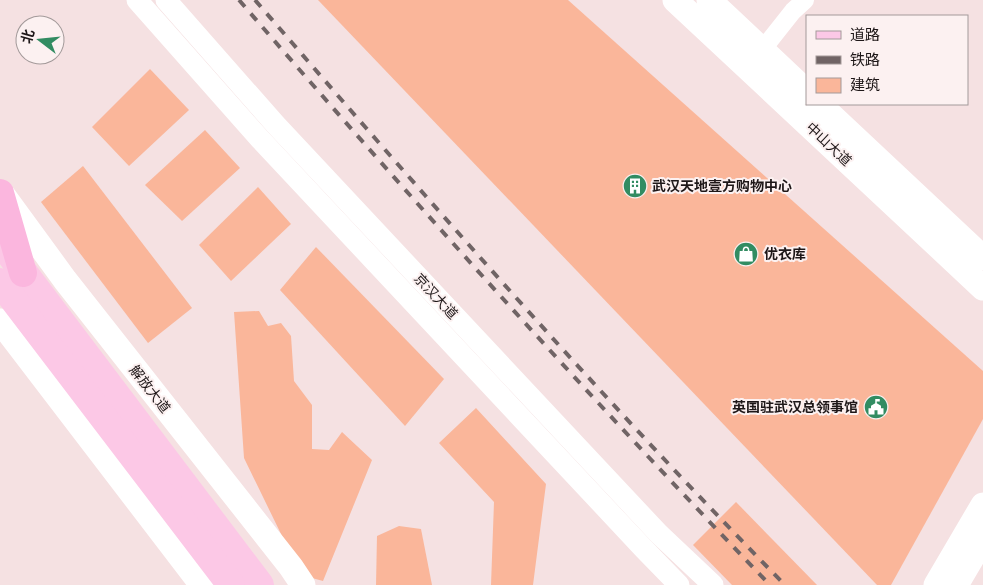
<svg xmlns="http://www.w3.org/2000/svg" width="983" height="585" viewBox="0 0 983 585" font-family="'Roboto Serif','Noto Sans SC',serif">
<style>
.building{fill:#fab69a}
.lines{fill:none;stroke-linecap:round;stroke-linejoin:round}
.minor{stroke:#fff;stroke-width:18}
.tertiary{stroke:#fff;stroke-width:21}
.secondary{stroke:#fff;stroke-width:25}
.primary{stroke:#fcc8e6;stroke-width:28}
.trunk{stroke:#fbb6de;stroke-width:28}
.rail{stroke:#706465;stroke-width:4;stroke-dasharray:9 9;stroke-linecap:butt}
.labels{text-anchor:middle;stroke-width:4;stroke-linejoin:round;paint-order:stroke}
.street-label{font-size:14px;fill:#1e1718;stroke:#fcf1f1}
.poi-label{font-size:14px;font-weight:bold;fill:#1e1718;stroke:#fcf1f1;text-anchor:start}
</style>
<rect width="100%" height="100%" fill="#f5e1e2"/>
<g class="building">
<path d="M318,0H568L983,371V419L891,585H877Z"/>
<path d="M150,69L189,110L129,166L92,127Z"/>
<path d="M205,130L240,168L182,221L145,185Z"/>
<path d="M83,166L192,308L148,343L41,202Z"/>
<path d="M258,187L291,224L231,281L199,245Z"/>
<path d="M316,247L444,379L405,426L280,290Z"/>
<path d="M259,311L268,326L281,323L291,336L294,381L312,405V449L329,450L342,432L372,460L323,581L301,575L244,458L234,312Z"/>
<path d="M476,408L546,484L533,585H491L494,502L439,443Z"/>
<path d="M736,502L817,585H732L693,545Z"/>
<path d="M399,526L421,529L432,585H376L377,536Z"/>
</g>
<g class="lines">
<path class="minor" d="M755,59L793,11L805,0"/>
<g class="tertiary">
<path d="M137,0L260,139L644,549L679,585"/>
<path d="M166,0L276,125L659,534L713,585"/>
</g>
<g class="secondary">
<path d="M675,0L983,288"/>
<path d="M709,0L807,92"/>
<path d="M819,104L983,258"/>
<path d="M3,195L65,280L291,567L303,585"/>
<path d="M0,321L202,585"/>
<path d="M936,585L983,505"/>
<path d="M956,585L983,539"/>
</g>
<g class="primary">
<path d="M9,253L260,585"/>
<path d="M0,282L231,585"/>
</g>
<path class="trunk" d="M0,193L23,273"/>
<g class="rail">
<path d="M239,0C411,199 587,395 770,585"/>
<path d="M255,0C427,199 600,397 785,585"/>
</g>
</g>
<defs>
<g id="building-disc" transform="scale(1.25)"><circle r="9.5" fill="#328c62" stroke="#fcf1f1"/><path d="M-4-6H4V6H1V3H-1V6H-4ZM-2.5-4.3h1.7v1.8h-1.7ZM.8-4.3h1.7v1.8H.8ZM-2.5-1h1.7V.8h-1.7ZM.8-1h1.7V.8H.8Z" fill="#fff"/></g>
<g id="shop-disc" transform="scale(1.25)"><circle r="9.5" fill="#328c62" stroke="#fcf1f1"/><path d="M-5-2.5h2.3a2.7 3.5 0 0 1 5.4 0H5L5.5 6h-11ZM-1.5-2.5h3a1.5 2.3 0 0 0-3 0Z" fill="#fff"/></g>
<g id="civic-disc" transform="scale(1.25)"><circle r="9.5" fill="#328c62" stroke="#fcf1f1"/><path d="M-.6-6.5H3V-4.5H.6V-3L4-1V1h2V6H-6V1h2V-1L-.6-3ZM-1.2 2.5V6h2.4V2.5Z" fill="#fff"/></g>
</defs>
<g fill-rule="evenodd">
<use href="#building-disc" x="635" y="186"/>
<use href="#shop-disc" x="746" y="254"/>
<use href="#civic-disc" x="876" y="407"/>
</g>
<g class="labels">
<g class="street-label">
<text transform="translate(829 144) rotate(43)" y="5">中山大道</text>
<text transform="translate(436 296) rotate(47)" y="5">京汉大道</text>
<text transform="translate(150 389) rotate(52)" y="5">解放大道</text>
</g>
<g class="poi-label">
<text x="652" y="191">武汉天地壹方购物中心</text>
<text x="764" y="259">优衣库</text>
<text x="858" y="412" text-anchor="end">英国驻武汉总领事馆</text>
</g>
</g>
<rect x="806" y="15" width="162" height="90" fill="#fcf1f1" stroke="#a39a9a"/>
<rect x="816" y="31" width="25" height="8" fill="#fcc8e6" stroke="#a39a9a"/>
<text x="850" y="40" font-size="15" fill="#1e1718">道路</text>
<rect x="816" y="56" width="25" height="8" fill="#706465" stroke="#a39a9a"/>
<text x="850" y="65" font-size="15" fill="#1e1718">铁路</text>
<rect x="816" y="78" width="25" height="15" fill="#fab69a" stroke="#a39a9a"/>
<text x="850" y="90" font-size="15" fill="#1e1718">建筑</text>
<g transform="translate(40 40) rotate(286)"><circle r="24" fill="#fcf1f1" stroke="#a39a9a"/>
<path d="M0-4L9 19L0 12L-9 19Z" fill="#328c62"/>
<text y="-8" font-size="14" font-weight="bold" text-anchor="middle" fill="#1e1718">北</text>
</g>
</svg>
